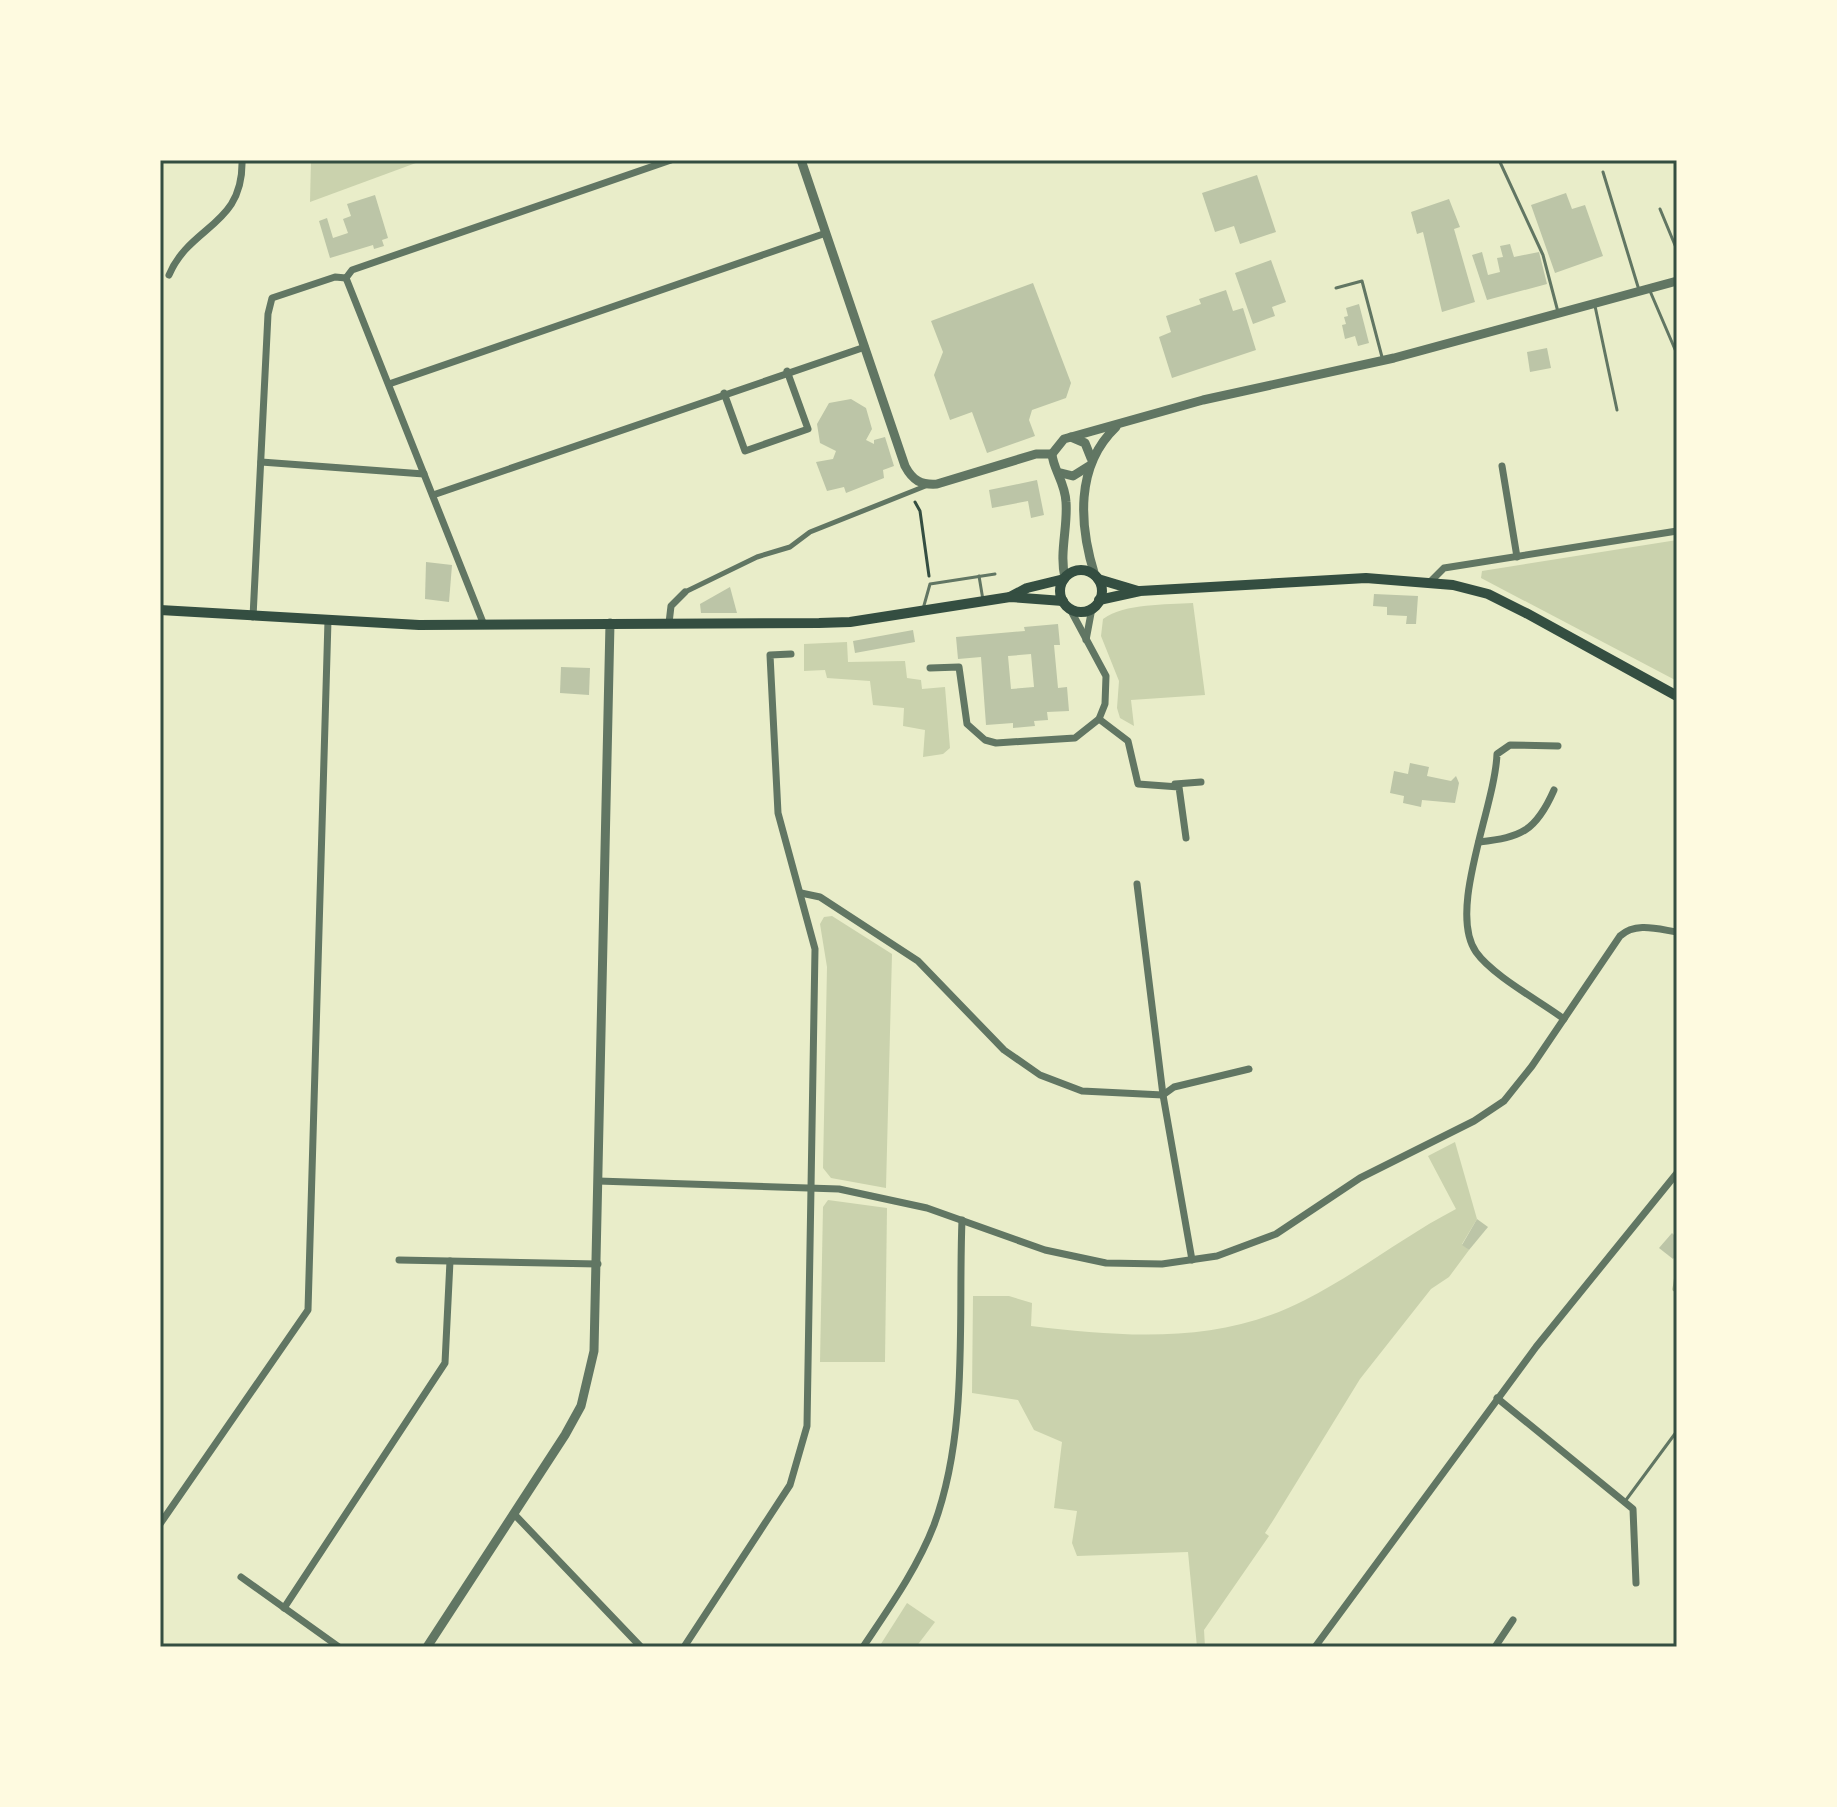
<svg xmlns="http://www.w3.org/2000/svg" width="1837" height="1807" viewBox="0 0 1837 1807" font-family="'Space Grotesk',sans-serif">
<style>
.green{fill:#cad2ad}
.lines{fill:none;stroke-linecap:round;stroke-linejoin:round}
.stream{stroke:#a3b18a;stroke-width:5}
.building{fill:#bcc5a7;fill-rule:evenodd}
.path{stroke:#344e41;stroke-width:3}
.service{stroke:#617663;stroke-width:3}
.pedestrian{stroke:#617663;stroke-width:5}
.minor{stroke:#617663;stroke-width:7}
.tertiary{stroke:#617663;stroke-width:9}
.secondary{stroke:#344e41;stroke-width:10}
.neatline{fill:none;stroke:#344e41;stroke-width:3}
</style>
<rect width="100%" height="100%" fill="#e9edc9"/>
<g class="green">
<path d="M311,160H424L310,202Z"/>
<path d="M1677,540V681L1481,578L1482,571Z"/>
<path d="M1193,603L1205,695L1131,700L1134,726L1120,718L1117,708L1119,681L1101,636L1103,619C1125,603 1166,605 1193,603Z"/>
<path d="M847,642L848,662L905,661L907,678L921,680L922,689L945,687L950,748L943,754L923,757L925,730L903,726L904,708L873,705L870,681L827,678L825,670L804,671V644Z"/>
<path d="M832,916L892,954L886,1188L831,1178L823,1168L827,967L820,924L824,917Z"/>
<path d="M1455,1142L1477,1219L1462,1244L1469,1250L1449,1277L1431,1289L1360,1379L1274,1519L1265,1533L1269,1536L1204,1630L1205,1647H1197L1188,1552L1077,1556L1072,1543L1077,1511L1054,1508L1062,1442L1034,1430L1018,1400L972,1393L973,1296H1009L1032,1303L1031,1326C1125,1337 1218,1345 1305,1300C1358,1273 1404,1236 1456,1209L1428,1156Z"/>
<path d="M828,1200L887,1208L885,1362H820L823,1207Z"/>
<path d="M907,1603L935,1622L916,1647H879Z"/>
</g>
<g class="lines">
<path class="stream" d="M1675,1289L1677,1275"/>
</g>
<g class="building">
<path d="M1257,175L1276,232L1240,244L1234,226L1215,232L1202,193Z"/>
<path d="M1566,193L1572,209L1585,205L1603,256L1555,273L1531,205Z"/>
<path d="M375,195L388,238L382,240L384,246L374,249L373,245L330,258L319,221L327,218L333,238L348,233L343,219L351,216L347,204Z"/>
<path d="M1449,199L1460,227L1454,229L1475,302L1442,312L1423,232L1417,234L1411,212Z"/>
<path d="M1510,244L1514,257L1539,252L1547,284L1487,300L1472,255L1482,252L1488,275L1500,272L1497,258L1503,257L1500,246Z"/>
<path d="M1271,260L1286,302L1272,307L1275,316L1253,324L1235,273Z"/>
<path d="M1033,283L1071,383L1066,398L1032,410L1029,420L1035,436L987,453L972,412L950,420L934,375L943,352L931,321Z"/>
<path d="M1226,290L1233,311L1243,308L1256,350L1172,378L1159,337L1171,332L1166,316L1201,304L1199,299Z"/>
<path d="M1359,304L1369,343L1358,346L1355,336L1345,339L1342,325L1346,324L1344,317L1348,316L1346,308Z"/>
<path d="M1547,348L1551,368L1530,372L1527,352Z"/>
<path d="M851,399L866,408L872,429L866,440L874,444V440L885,437L894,466L883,470L884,478L846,493L844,487L827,491L816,462L833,459L836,451L820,443L817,424L829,403Z"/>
<path d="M1037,480L1044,515L1031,518L1028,501L992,508L989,490Z"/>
<path d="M426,562L452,565L449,602L425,599Z"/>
<path d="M730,587L737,613H701L700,604Z"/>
<path d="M1374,594L1418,596L1416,624H1406L1407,616L1387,615V607L1373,606Z"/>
<path d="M1058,624L1060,645H1054L1058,688L1067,687L1069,711L1047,712L1048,720L1034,721L1035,726L1013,728V723L986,725L981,657L958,659L956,637L1025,631L1024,627ZM1031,654L1034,687L1011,689L1008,656Z"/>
<path d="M913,630L915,642L855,653L853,641Z"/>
<path d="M561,667L590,668L589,695L560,693Z"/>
<path d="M1410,763L1429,767L1427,776L1451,781L1456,776L1459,783L1455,803L1422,800L1421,807L1403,803L1404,796L1390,793L1394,771L1408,774Z"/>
<path d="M1477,1219L1488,1227L1469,1250L1462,1245Z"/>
<path d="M1672,1233L1677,1238V1254L1673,1259L1659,1248Z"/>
</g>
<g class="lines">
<path class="path" d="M915,502L920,511L929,576"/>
<g class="service">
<path d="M1499,160L1543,255L1558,312"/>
<path d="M1603,172L1639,290"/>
<path d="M1660,209L1677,250"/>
<path d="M1336,288L1362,281L1382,357"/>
<path d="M1650,291L1677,354"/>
<path d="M1595,306L1617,410"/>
<path d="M979,576L983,600"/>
<path d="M923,609L930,584L995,574"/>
<path d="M1626,1500L1677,1431"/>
</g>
<path class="pedestrian" d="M685,592L757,557L790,547L810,532L928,485"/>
<g class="minor">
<path d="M169,275C190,225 244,226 242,160"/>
<path d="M346,278L484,625"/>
<path d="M389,384L826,233"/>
<path d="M724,393L745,451L808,429L787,371"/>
<path d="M261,462L424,474"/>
<path d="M1502,466L1517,557"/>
<path d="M433,495L865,347"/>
<path d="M1431,581L1444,568L1677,531"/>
<path d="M253,617L268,314L272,298L335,277L346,278L352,270L671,160"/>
<path d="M669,623L671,606L685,592"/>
<path d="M1086,640L1092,608"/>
<path d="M930,668L959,667L967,724L985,740L996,743L1075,738L1099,719L1105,704L1106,676L1070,609"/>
<path d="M1099,719L1128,741L1138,784L1179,787L1186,838"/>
<path d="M1558,746L1510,745L1497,754C1495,807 1447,910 1476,952C1493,976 1540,1001 1564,1019"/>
<path d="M1175,784L1201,782"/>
<path d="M1479,842C1522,837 1536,831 1554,790"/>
<path d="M1137,884L1163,1095L1192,1260"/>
<path d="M801,893L820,897L918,961L1004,1050L1040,1075L1082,1091L1163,1095L1174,1087L1249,1069"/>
<path d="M598,1181L839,1189L927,1208L1045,1250L1106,1263L1162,1264L1217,1256L1276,1234L1360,1178L1474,1121L1504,1101L1532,1066L1620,936C1636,922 1657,929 1677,932"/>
<path d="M399,1260L598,1264"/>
<path d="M1497,1398L1633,1509L1636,1583"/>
<path d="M515,1515L641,1647"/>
<path d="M160,1524L308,1310L328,620"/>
<path d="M241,1577L339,1647"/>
<path d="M284,1608L445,1363L450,1261"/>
<path d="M684,1647L790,1485L807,1426L815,949L778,813L770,655L791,654"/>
<path d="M863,1647C889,1608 917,1569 934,1525C969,1430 958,1319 962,1220"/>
<path d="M1315,1647L1536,1347L1677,1173"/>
<path d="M1495,1647L1513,1620"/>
</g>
<g class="tertiary">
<path d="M801,160L905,466C913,481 921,485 937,484L1036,454H1052"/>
<path d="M1071,437L1085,443L1091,458"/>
<path d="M1061,473L1073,476L1089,466"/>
<path d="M1095,576C1079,525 1075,466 1116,427"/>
<path d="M1065,578C1059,553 1068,527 1066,502C1065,482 1053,469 1052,454L1064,439L1203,400L1394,358L1677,281"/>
<path d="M427,1647L565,1435L581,1406L594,1351L610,623"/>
</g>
<g class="secondary">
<circle cx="1081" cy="591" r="21"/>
<path d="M1098,579L1138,591"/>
<path d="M1010,597L1027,588L1064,579"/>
<path d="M1099,600L1140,591L1366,578L1453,585L1488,594L1526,613L1677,696"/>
<path d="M160,610L419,625L819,623L850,622L1010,597L1063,601"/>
</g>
</g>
<rect width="1837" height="1807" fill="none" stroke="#fefae0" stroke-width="324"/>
<rect x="162" y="162" width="1513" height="1483" class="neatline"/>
</svg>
